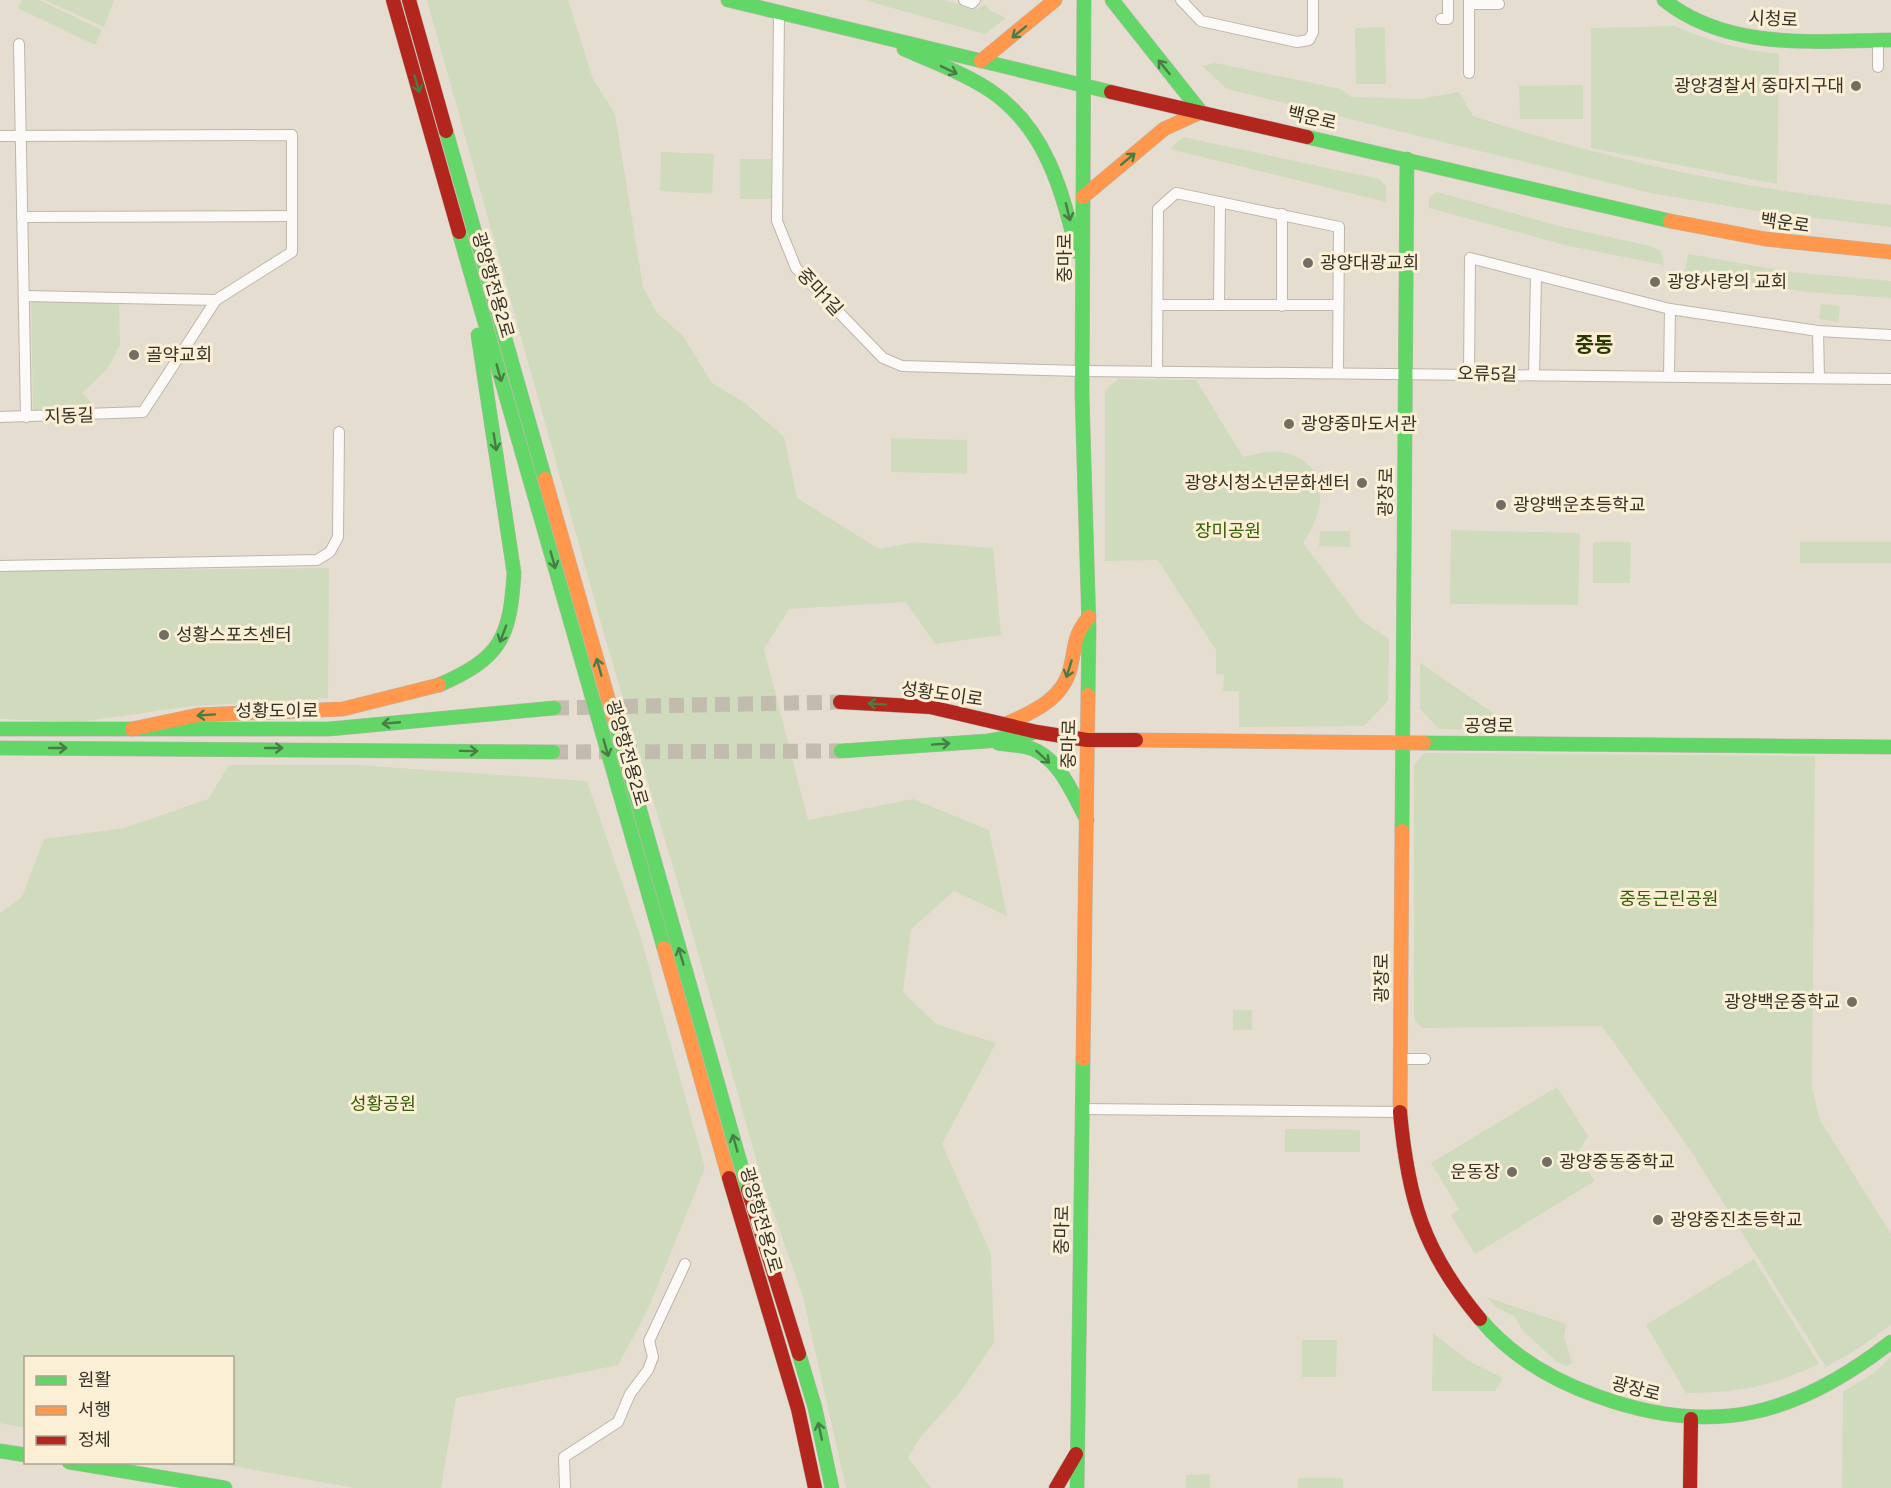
<svg xmlns="http://www.w3.org/2000/svg" width="1891" height="1488" viewBox="0 0 1891 1488" font-family="Figtree,'Noto Sans KR',sans-serif">
<style>
.green{fill:#d0dabd}
.lines{fill:none;stroke-linecap:round;stroke-linejoin:round}
.secondary-tunnel{stroke:#c2bcae;stroke-width:15;stroke-dasharray:15 8;stroke-linecap:butt}
.street-casing{stroke:#bcb6ab;stroke-width:12}
.fast-casing{stroke:#bcb6ab;stroke-width:15}
.slow-casing{stroke:#bcb6ab;stroke-width:15}
.jam-casing{stroke:#bcb6ab;stroke-width:15}
.street{stroke:#fbfaf8;stroke-width:10}
.fast{stroke:#63d668;stroke-width:14}
.slow{stroke:#ff974d;stroke-width:14}
.jam{stroke:#b3261e;stroke-width:14}
.oneway{stroke:#4a7c45}
.poi-dot{fill:#736e63;stroke:#fbefd5;stroke-width:2}
.labels{text-anchor:middle;stroke-width:6;stroke-linejoin:round;paint-order:stroke}
.street-label{font-size:18px;fill:#363228;stroke:#fbefd5}
.poi-label{font-size:18px;fill:#363228;stroke:#fbefd5;text-anchor:start}
.park-label{font-size:18px;fill:#355f06;stroke:#fbefd5}
.quarter-label{font-size:21px;font-weight:bold;fill:#293800;stroke:#fbefd5}
</style>
<rect width="100%" height="100%" fill="#e5ded0"/>
<g class="green">
<path d="M22,0H39L102,30L95,45L18,8Z"/>
<path d="M45,0H114L104,27Z"/>
<path d="M427,0H568L593,79L615,114L643,287L657,313L683,336L712,383L745,403L784,437L797,498L879,549L914,542L993,548L1001,635L935,644L906,602L789,609L764,649L808,820L913,799L989,830L1007,916L954,891L911,929L903,992L936,1024L996,1043L942,1144L991,1254L994,1343L958,1395L919,1439L908,1458L931,1488H846L803,1297L762,1180L689,921L602,627Z"/>
<path d="M864,0H944L977,9L985,5L991,11L1006,18L985,34Z"/>
<path d="M1675,26C1710,42 1741,50 1779,54L1777,184L1591,148V28Z"/>
<path d="M1385,27L1386,84H1356L1355,28Z"/>
<path d="M1215,63L1341,89L1351,97L1420,99L1459,92L1473,116C1609,161 1749,190 1891,205V227L1757,211L1651,193L1227,89L1202,66Z"/>
<path d="M1583,85V119H1520L1519,86Z"/>
<path d="M1183,137L1379,179L1386,186V202L1170,149Z"/>
<path d="M661,152L714,154L712,194L660,191Z"/>
<rect x="740" y="159" width="31" height="40"/>
<path d="M1437,192L1563,227L1650,246L1661,251L1664,265L1569,246L1429,208V197Z"/>
<path d="M1688,254L1790,272L1891,281V298L1806,292L1685,271Z"/>
<path d="M119,301L120,345L108,368L82,393L91,403V409L33,410L31,302Z"/>
<path d="M1821,304L1840,306L1838,322L1819,319Z"/>
<path d="M1118,379L1196,380L1243,457C1254,455 1268,450 1280,452C1332,461 1327,509 1303,543L1361,620L1389,639L1388,701L1364,726L1239,727V691H1223L1224,674H1216V650L1158,560L1105,561V390Z"/>
<path d="M891,438L967,440V474L891,472Z"/>
<path d="M1451,530L1580,533L1578,605L1450,604Z"/>
<path d="M1320,531H1350V547L1319,546Z"/>
<path d="M1593,542H1631L1630,583H1593Z"/>
<rect x="1800" y="542" width="91" height="21"/>
<path d="M329,568L328,698L193,706L79,722L0,719V571Z"/>
<path d="M1420,663L1518,730L1439,729L1420,709Z"/>
<path d="M1424,753L1815,756L1812,1087L1820,1120L1891,1234V1325L1856,1350L1826,1367L1691,1151L1602,1026L1422,1028L1414,1019V765Z"/>
<path d="M229,765H357L587,781L640,935L705,1168L648,1309L618,1365L456,1398L441,1488H355L215,1463L232,1462V1358H26L25,1428L0,1423V913L22,897L44,839L124,828L208,799Z"/>
<rect x="1233" y="1010" width="19" height="20"/>
<path d="M1557,1087L1588,1136L1577,1154L1595,1181L1475,1254L1451,1215L1459,1209L1431,1163Z"/>
<path d="M1285,1129L1360,1130V1152H1285Z"/>
<path d="M1754,1259L1819,1364C1768,1387 1742,1392 1686,1393L1646,1325Z"/>
<path d="M1486,1297L1566,1324L1564,1337L1572,1363L1567,1366L1556,1361L1522,1330L1514,1316L1496,1307Z"/>
<path d="M1433,1333L1469,1361L1503,1378L1495,1391H1432Z"/>
<path d="M1302,1340H1337L1336,1377H1302Z"/>
<path d="M1891,1357V1488H1842L1843,1392L1875,1372Z"/>
<path d="M1210,1474V1488H1186V1475Z"/>
<rect x="1298" y="1478" width="45" height="10"/>
</g>
<g class="lines">
<g class="secondary-tunnel">
<path d="M554,708L840,702"/>
<path d="M553,752L841,751"/>
</g>
<g class="street-casing">
<g id="street">
<path d="M964,0L972,3L975,0"/>
<path d="M1181,0L1201,21L1297,42L1309,40L1313,32V0"/>
<path d="M1469,0V73"/>
<path d="M1469,4H1499"/>
<path d="M779,12L777,221L796,268L883,358L902,366L1082,371L1891,379"/>
<path d="M1441,19H1448V0"/>
<path d="M1878,40V67"/>
<path d="M19,44L26,417"/>
<path d="M0,136L292,135V252L216,300L143,412L0,417"/>
<path d="M22,217L292,216"/>
<path d="M24,296L216,300"/>
<path d="M1159,305H1338"/>
<path d="M1219,305L1220,202"/>
<path d="M1282,306V214"/>
<path d="M1818,331L1819,378"/>
<path d="M1157,372L1158,209L1176,193L1339,227L1338,373"/>
<path d="M1469,374L1470,258L1670,309L1818,331L1891,335"/>
<path d="M1534,375L1536,277"/>
<path d="M1669,376L1670,309"/>
<path d="M0,566L317,560L330,552L338,537L339,432"/>
<path d="M1400,1059H1425"/>
<path d="M1082,1109L1400,1112"/>
<path d="M565,1488L564,1457L618,1422L630,1394L648,1370L653,1357L649,1341L685,1264"/>
</g>
</g>
<g class="fast-casing">
<g id="fast">
<path d="M728,0L1111,92"/>
<path d="M1084,0L1082,395L1089,628L1088,695"/>
<path d="M1112,0L1201,112"/>
<path d="M1664,0C1728,51 1814,41 1891,40"/>
<path d="M904,49C933,62 964,73 991,91C1046,129 1062,190 1077,252"/>
<path d="M446,131L545,479"/>
<path d="M1307,137L1670,221"/>
<path d="M459,232L664,948"/>
<path d="M439,685C501,658 510,638 514,573L478,335"/>
<path d="M614,719L748,1190"/>
<path d="M0,729H329L554,708"/>
<path d="M998,743C1009,745 1020,745 1030,748C1060,758 1073,795 1087,820"/>
<path d="M1424,743L1891,747"/>
<path d="M0,748L553,752"/>
<path d="M841,751L988,741L1032,733"/>
<path d="M1402,831L1407,159"/>
<path d="M1480,1319C1510,1355 1552,1380 1597,1396C1712,1438 1796,1416 1891,1342"/>
<path d="M799,1354L815,1408L832,1488"/>
<path d="M0,1451L26,1455"/>
<path d="M69,1462L225,1488"/>
<path d="M1077,1488L1083,1059"/>
</g>
</g>
<g class="slow-casing">
<g id="slow">
<path d="M981,61L1055,0"/>
<path d="M1083,197L1164,129L1201,112"/>
<path d="M1670,221L1765,239L1891,252"/>
<path d="M545,479L614,719"/>
<path d="M1008,723C1036,711 1065,697 1071,665C1076,643 1074,635 1089,617"/>
<path d="M132,729L198,715L343,709L439,685"/>
<path d="M1136,740L1424,743"/>
<path d="M664,948L729,1178"/>
<path d="M1083,1059L1088,695"/>
<path d="M1400,1112L1402,831"/>
</g>
</g>
<g class="jam-casing">
<g id="jam">
<path d="M393,0L459,232"/>
<path d="M409,0L446,131"/>
<path d="M1111,92L1307,137"/>
<path d="M840,702L930,707L1037,732L1087,740H1136"/>
<path d="M1400,1112C1408,1199 1423,1251 1480,1319"/>
<path d="M729,1178L798,1409L815,1488"/>
<path d="M748,1190L799,1354"/>
<path d="M1056,1488L1076,1454"/>
<path d="M1690,1488L1691,1419"/>
</g>
</g>
<use href="#street" class="street"/>
<use href="#fast" class="fast"/>
<use href="#slow" class="slow"/>
<use href="#jam" class="jam"/>
</g>
<defs><path id="oneway-shaft" d="M-6 0H5M1.5-3L5.5 0L1.5 3" fill="none" stroke-width="1.6" stroke-linecap="round" stroke-linejoin="round" transform="scale(1.5)"/></defs>
<g class="oneway">
<use href="#oneway-shaft" transform="translate(1019 32) rotate(141)"/>
<use href="#oneway-shaft" transform="translate(1164 67) rotate(-129)"/>
<use href="#oneway-shaft" transform="translate(949 70) rotate(26)"/>
<use href="#oneway-shaft" transform="translate(417 84) rotate(74)"/>
<use href="#oneway-shaft" transform="translate(1128 159) rotate(-40)"/>
<use href="#oneway-shaft" transform="translate(1068 212) rotate(76)"/>
<use href="#oneway-shaft" transform="translate(499 373) rotate(74)"/>
<use href="#oneway-shaft" transform="translate(495 442) rotate(81)"/>
<use href="#oneway-shaft" transform="translate(553 560) rotate(74)"/>
<use href="#oneway-shaft" transform="translate(503 634) rotate(111)"/>
<use href="#oneway-shaft" transform="translate(599 667) rotate(-106)"/>
<use href="#oneway-shaft" transform="translate(1069 669) rotate(107)"/>
<use href="#oneway-shaft" transform="translate(877 704) rotate(-176)"/>
<use href="#oneway-shaft" transform="translate(206 715) rotate(176)"/>
<use href="#oneway-shaft" transform="translate(391 723) rotate(175)"/>
<use href="#oneway-shaft" transform="translate(941 744) rotate(-4)"/>
<use href="#oneway-shaft" transform="translate(58 748)"/>
<use href="#oneway-shaft" transform="translate(274 748)"/>
<use href="#oneway-shaft" transform="translate(606 748) rotate(74)"/>
<use href="#oneway-shaft" transform="translate(469 751) rotate(1)"/>
<use href="#oneway-shaft" transform="translate(1043 757) rotate(43)"/>
<use href="#oneway-shaft" transform="translate(681 956) rotate(-106)"/>
<use href="#oneway-shaft" transform="translate(735 1143) rotate(-106)"/>
<use href="#oneway-shaft" transform="translate(820 1431) rotate(-102)"/>
</g>
<g class="poi-dot">
<circle cx="1856" cy="86" r="6"/>
<circle cx="1308" cy="263" r="6"/>
<circle cx="1655" cy="282" r="6"/>
<circle cx="134" cy="355" r="6"/>
<circle cx="1289" cy="424" r="6"/>
<circle cx="1362" cy="483" r="6"/>
<circle cx="1501" cy="505" r="6"/>
<circle cx="164" cy="635" r="6"/>
<circle cx="1852" cy="1002" r="6"/>
<circle cx="1547" cy="1162" r="6"/>
<circle cx="1512" cy="1172" r="6"/>
<circle cx="1658" cy="1220" r="6"/>
</g>
<g class="labels">
<g class="street-label">
<text transform="translate(1773 19) rotate(3)" y="6">시청로</text>
<text transform="translate(1312 118) rotate(13)" y="6">백운로</text>
<text transform="translate(1785 223) rotate(8)" y="6">백운로</text>
<text transform="translate(1065 258) rotate(-90)" y="6">중마로</text>
<text transform="translate(493 285) rotate(74)" y="6">광양항전용2로</text>
<text transform="translate(820 292) rotate(47)" y="6">중마1길</text>
<text transform="translate(1487 374) rotate(1)" y="6">오류5길</text>
<text transform="translate(69 416) rotate(-2)" y="6">지동길</text>
<text transform="translate(1386 492) rotate(-89)" y="6">광장로</text>
<text transform="translate(942 694) rotate(8)" y="6">성황도이로</text>
<text x="277" y="717">성황도이로</text>
<text x="1489" y="732">공영로</text>
<text transform="translate(1069 744) rotate(-89)" y="6">중마로</text>
<text transform="translate(627 753) rotate(74)" y="6">광양항전용2로</text>
<text transform="translate(1382 978) rotate(-90)" y="6">광장로</text>
<text transform="translate(761 1220) rotate(74)" y="6">광양항전용2로</text>
<text transform="translate(1062 1230) rotate(-89)" y="6">중마로</text>
<text transform="translate(1636 1389) rotate(14)" y="6">광장로</text>
</g>
<g class="poi-label">
<text x="1844" y="92" text-anchor="end">광양경찰서 중마지구대</text>
<text x="1320" y="269">광양대광교회</text>
<text x="1667" y="288">광양사랑의 교회</text>
<text x="146" y="361">골약교회</text>
<text x="1301" y="430">광양중마도서관</text>
<text x="1350" y="489" text-anchor="end">광양시청소년문화센터</text>
<text x="1513" y="511">광양백운초등학교</text>
<text x="176" y="641">성황스포츠센터</text>
<text x="1840" y="1008" text-anchor="end">광양백운중학교</text>
<text x="1559" y="1168">광양중동중학교</text>
<text x="1500" y="1178" text-anchor="end">운동장</text>
<text x="1670" y="1226">광양중진초등학교</text>
</g>
<g class="park-label">
<text x="1228" y="537">장미공원</text>
<text x="1669" y="905">중동근린공원</text>
<text x="383" y="1110">성황공원</text>
</g>
<g class="quarter-label">
<text x="1594" y="352">중동</text>
</g>
</g>
<rect x="24" y="1356" width="210" height="108" fill="#fbefd5" stroke="#aca390" stroke-width="1.5"/>
<rect x="36" y="1376" width="30" height="9" fill="#63d668" stroke="#aca390" stroke-width="1.5"/>
<text x="78" y="1386" font-size="18" fill="#363228">원활</text>
<rect x="36" y="1406" width="30" height="9" fill="#ff974d" stroke="#aca390" stroke-width="1.5"/>
<text x="78" y="1416" font-size="18" fill="#363228">서행</text>
<rect x="36" y="1436" width="30" height="9" fill="#b3261e" stroke="#aca390" stroke-width="1.5"/>
<text x="78" y="1446" font-size="18" fill="#363228">정체</text>
</svg>
